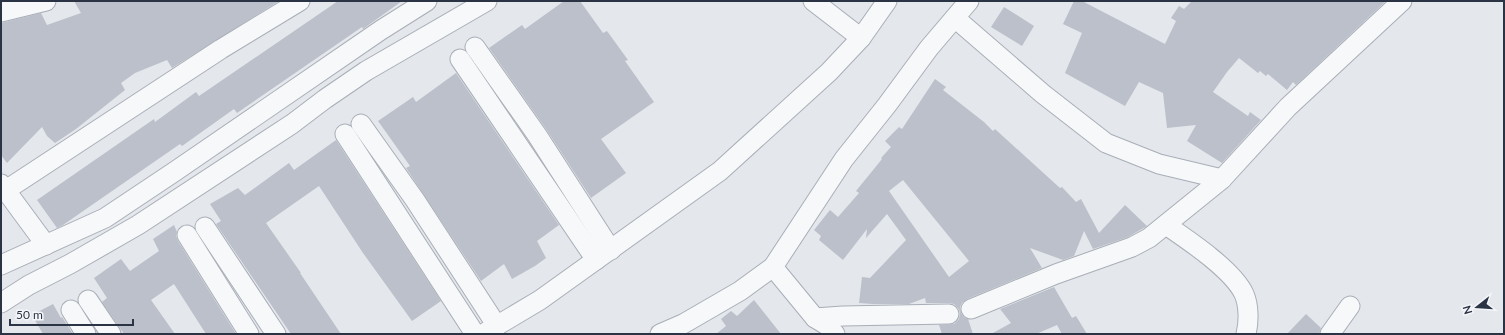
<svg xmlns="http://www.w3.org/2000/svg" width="1505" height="335" viewBox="0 0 1505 335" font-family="Lato,sans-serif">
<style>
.building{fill:#bbc0ca;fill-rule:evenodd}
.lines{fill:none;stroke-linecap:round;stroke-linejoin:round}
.minor-casing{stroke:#a9aeb7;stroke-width:21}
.minor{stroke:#f7f8fa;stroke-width:19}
</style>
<rect width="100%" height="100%" fill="#e4e7ec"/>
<g class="building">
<path d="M74,1H279L172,68L167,60L135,73L121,83L125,90L76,129L55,143L47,136L42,127L7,163L1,155V23L41,13L47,25L81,13Z"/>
<path d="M338,1H402L363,29L362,27L237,113L234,109L182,146L180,144L63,225L57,228L37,200L154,119L155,122L196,92L199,96Z"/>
<path d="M564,1H580L603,33L607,31L628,60L625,61L654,102L601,139L626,173L591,198L546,129L489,48L522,25L525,29Z"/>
<path d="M1074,1H1082L1165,44L1176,21L1171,18L1179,6L1184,9L1192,1H1386L1296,85L1293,82L1287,90L1268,74L1266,76L1260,71L1258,73L1239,58L1227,72L1213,92L1248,116L1250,112L1261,120L1222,163L1187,141L1196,125L1167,128L1163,93L1139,82L1125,106L1065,73L1082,33L1063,24Z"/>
<path d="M1004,7L1034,26L1022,46L991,27Z"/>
<path d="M456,73L559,225L537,241L546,258L535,266L512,279L504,264L481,281L406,168L410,166L378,121L413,97L416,102Z"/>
<path d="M935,79L946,87L943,90L984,122L993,131L995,129L1060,188L1062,187L1076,202L1081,199L1099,233L1125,205L1147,226L1128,237L1093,249L1084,231L1074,256L1063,260L1030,248L1042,268L967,299L962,303L960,307L961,313L964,317L968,319L973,334H942L939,325L954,324L959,319L960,313L959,309L954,304L949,303H926L925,298L909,304H873L859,303L862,277L870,278L906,240L887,214L866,238L867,229L843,260L819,240L821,236L814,230L830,210L838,217L859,193L856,191L882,159L881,158L891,147L885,141L899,127L902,129ZM903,180L969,261L949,277L889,191Z"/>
<path d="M336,140L441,301L412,321L363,253L319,186L266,223L301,273H300L341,334H291L216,224L221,221L210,204L238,188L245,195L289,163L294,170Z"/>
<path d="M174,225L177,232L176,236L178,241L236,334H206L174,284L151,300L175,334H124L102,302L107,298L94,278L121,259L130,271L159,251L153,239Z"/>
<path d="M1054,287L1072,318L1076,316L1087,334H1062L1057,325L1036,334H991L1011,323L1000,309Z"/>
<path d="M754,300L781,334H716L726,326L721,319L731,311L737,316Z"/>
<path d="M53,304L61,318L62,317L73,334H43L32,315Z"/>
<path d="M1306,314L1321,328L1319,334H1287Z"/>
</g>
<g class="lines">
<g class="minor-casing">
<g id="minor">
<path d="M813,1L861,38"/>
<path d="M1,12L46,1"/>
<path d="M955,18L1043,94L1106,143L1159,164L1222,179"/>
<path d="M475,47L537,135L611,250"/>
<path d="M460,59L596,260"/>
<path d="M361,124L415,200L497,326"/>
<path d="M345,134L475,334"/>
<path d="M1,184L46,245"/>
<path d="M6,190L221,49L300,1"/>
<path d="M1166,225C1188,240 1233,270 1244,294C1249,305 1249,322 1246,334"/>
<path d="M205,227L276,334"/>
<path d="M187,235L249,334"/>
<path d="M1,265L105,218L174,172L381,30L427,1"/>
<path d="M773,267L815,318L828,326L835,334"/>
<path d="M88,300L111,334"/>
<path d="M1,303L29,285L70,264L138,225L292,124L325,99L366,71L487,1"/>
<path d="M971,309L1056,274L1132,247L1149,238L1222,179L1288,107L1402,1"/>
<path d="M71,310L86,334"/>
<path d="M815,318L843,316L949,314"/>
<path d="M483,334L540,300L720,171L829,72L861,38L887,1"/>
<path d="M660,334L683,324L740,291L773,267L844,159L887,105L929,48L969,1"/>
<path d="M1330,334L1350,306"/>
</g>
</g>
<use href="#minor" class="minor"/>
</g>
<rect width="1505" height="335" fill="none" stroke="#2b3445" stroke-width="4"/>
<g transform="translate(1477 307) rotate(253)" stroke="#f4f6f9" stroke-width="3" paint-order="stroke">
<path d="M0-3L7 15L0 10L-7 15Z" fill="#2b3445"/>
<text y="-6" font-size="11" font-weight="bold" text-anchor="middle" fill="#2b3445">N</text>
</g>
<path d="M10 319v6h123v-6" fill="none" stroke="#2b3445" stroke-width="2"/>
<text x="16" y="319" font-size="12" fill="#2b3445" stroke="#f4f6f9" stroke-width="3" paint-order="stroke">50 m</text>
</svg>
